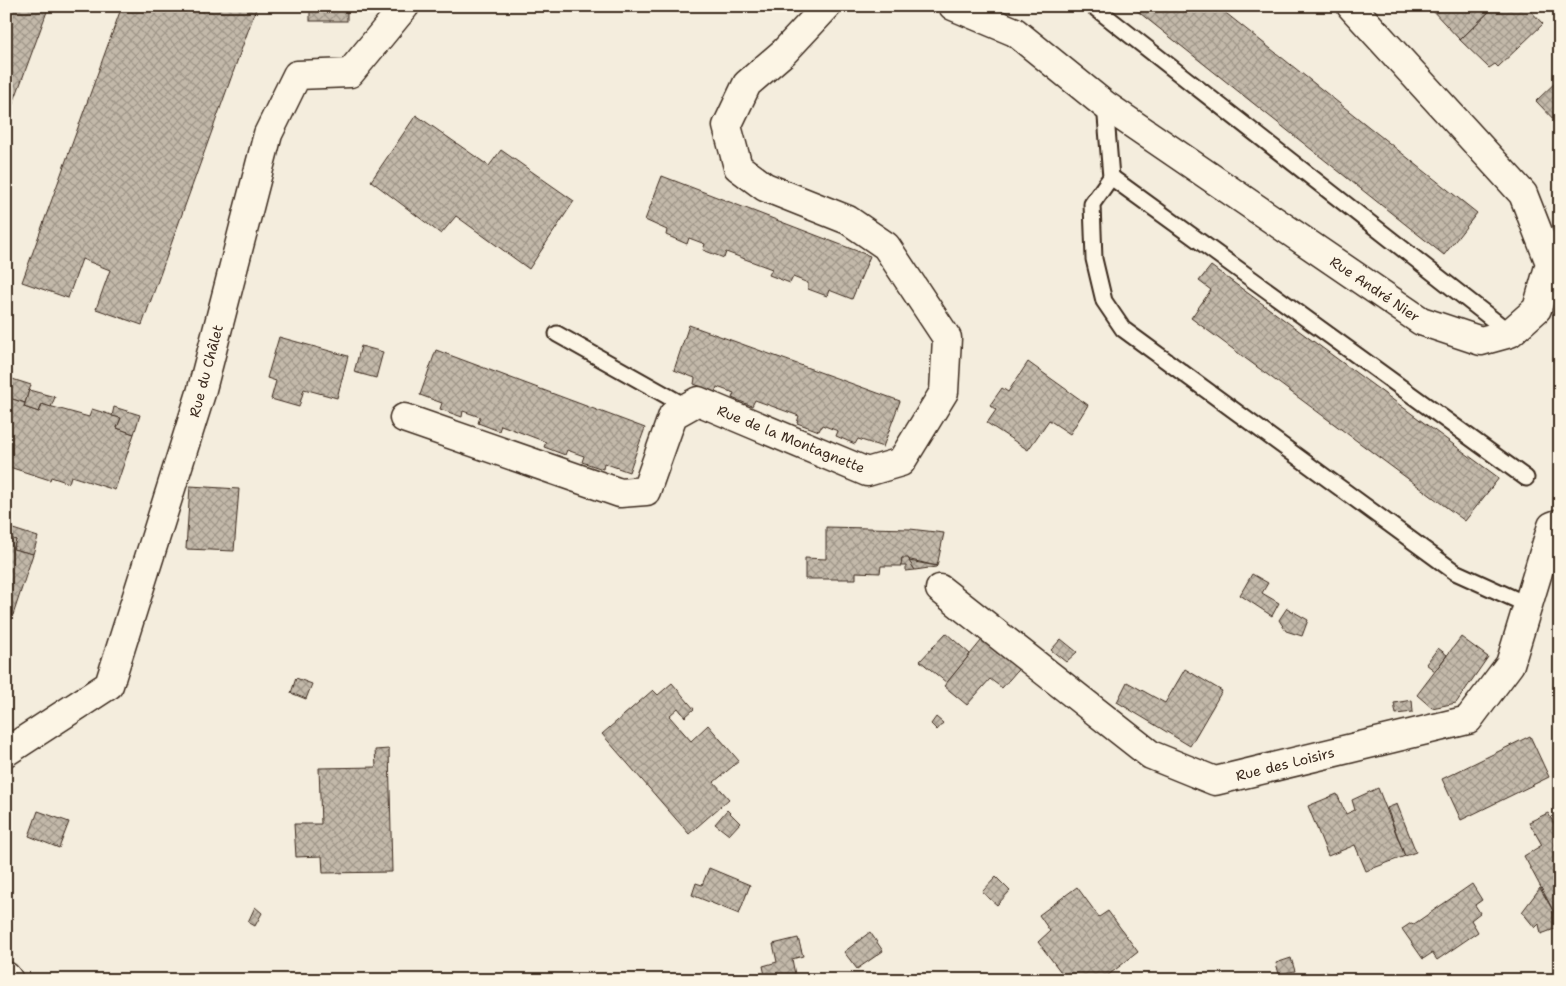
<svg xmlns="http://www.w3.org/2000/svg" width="1566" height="986" viewBox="0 0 1566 986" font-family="'Shantell Sans',sans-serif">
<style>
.building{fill:url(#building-cross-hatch);stroke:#3b2a1e}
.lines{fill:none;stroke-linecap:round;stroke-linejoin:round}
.service-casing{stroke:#3b2a1e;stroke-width:19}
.minor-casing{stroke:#3b2a1e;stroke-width:31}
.service{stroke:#fcf5e5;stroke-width:15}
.minor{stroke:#fcf5e5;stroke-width:28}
.labels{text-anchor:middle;stroke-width:4;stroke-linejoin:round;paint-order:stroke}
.street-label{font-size:14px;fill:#3b2a1e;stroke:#fcf5e5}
</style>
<defs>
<pattern id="building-cross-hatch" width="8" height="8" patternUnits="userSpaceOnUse" patternTransform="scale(1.25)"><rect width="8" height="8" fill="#c3b9aa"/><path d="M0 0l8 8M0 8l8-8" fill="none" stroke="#a0978a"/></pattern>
</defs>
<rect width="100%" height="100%" fill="#f4eddd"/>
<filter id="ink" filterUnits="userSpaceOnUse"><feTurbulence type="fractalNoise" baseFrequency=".02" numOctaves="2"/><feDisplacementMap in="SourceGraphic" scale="10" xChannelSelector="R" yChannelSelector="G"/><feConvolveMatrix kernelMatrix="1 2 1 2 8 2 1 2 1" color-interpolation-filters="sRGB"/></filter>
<g filter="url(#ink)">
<g class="building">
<path d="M6,6H49L6,123Z"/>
<path d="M122,6H188L203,12L205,6H257L142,325L96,309L110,270L82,259L68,298L22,282Z"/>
<rect x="310" y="6" width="37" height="15"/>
<path d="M1131,6H1217L1477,213L1444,255Z"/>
<path d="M1434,6H1495L1460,40L1431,9Z"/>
<path d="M1495,6H1526L1543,24L1498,67L1495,64L1489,68L1460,40Z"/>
<path d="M1560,78V126L1536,101Z"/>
<path d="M416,115L489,166L501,150L574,201L529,269L456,216L441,234L371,181Z"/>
<path d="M662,176L870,256L852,299L829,290L827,296L808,289V283L793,277L790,283L769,275L772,269L726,252L724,258L703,250L705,244L689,238L687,244L666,235L667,230L645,220Z"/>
<path d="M1211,266L1499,478L1465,521L1191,318L1211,290L1199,281Z"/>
<path d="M689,325L900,401L883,447L858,439L855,444L836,436L838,431L822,425L819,431L797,423L799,416L755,400L752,406L732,398L734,393L717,387L715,392L694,384L695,378L674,370Z"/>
<path d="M279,337L348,356L337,398L304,389L299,407L271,399L276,381L267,378Z"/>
<path d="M361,346L383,352L376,378L354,372Z"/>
<path d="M436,350L645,428L629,472L604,463L603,469L582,462L584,456L567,450L565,455L544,447L546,442L501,425L499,431L478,423L480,417L463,411L462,417L440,409L442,403L420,395Z"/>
<path d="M1028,362L1088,405L1070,434L1049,420L1028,450L987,423L996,410L990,405L1002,388L1008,392Z"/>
<path d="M6,377L31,385L25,403L6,397L9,388L6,386Z"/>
<path d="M6,386L9,388L6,397L25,403L24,407L39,412L42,404L89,417L92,409L121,418L117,428L134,434L115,490L71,476L69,483L51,477L50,480L6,466Z"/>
<path d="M29,390L55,397L51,407L42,404L39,412L24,407Z"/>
<path d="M114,407L140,415L134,434L117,428L121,418L112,416Z"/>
<path d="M1560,473V503L1554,505L1559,475Z"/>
<path d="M190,486L239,489L234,551L186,549Z"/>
<path d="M826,527L910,529L944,533L937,566L902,558L901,566H881L880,573L856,572V579H805V558L826,559Z"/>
<path d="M10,528L38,537L33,554L13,549L16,540L7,537Z"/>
<path d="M6,537L16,540L13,549L33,554L13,615L6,612Z"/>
<path d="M902,558H908L915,570L906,571V566H901Z"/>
<path d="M909,561L937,566L936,567L915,570Z"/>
<path d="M1252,574L1268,583L1262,593L1279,603L1272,616L1240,595Z"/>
<path d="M1287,608L1308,620L1302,636L1286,631L1279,620Z"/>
<path d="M946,633L970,654L947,683L920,661Z"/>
<path d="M986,635L1023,664L1002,688L990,679L967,705L944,686Z"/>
<path d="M1461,637L1488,657L1456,703L1432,708L1417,695Z"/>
<path d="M1061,639L1077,652L1066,662L1051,650Z"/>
<path d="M1438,648L1447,655L1435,671L1426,664Z"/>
<path d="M1185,669L1222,691L1190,746L1117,702L1127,682L1165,703Z"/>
<path d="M296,678L312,684L306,699L291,693Z"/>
<path d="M672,683L694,709L685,717L678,708L669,716L691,741L708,725L739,761L714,782L729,799L689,834L602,734L653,690L658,695Z"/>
<path d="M1412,700L1413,712L1396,714L1394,703Z"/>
<path d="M936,717L943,723L937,730L931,724Z"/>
<path d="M1530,736L1549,777L1461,820L1442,779Z"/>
<path d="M389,749L392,872L323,873L322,856L296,857L294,824H321L319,768L376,767L375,750Z"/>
<path d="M1378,788L1405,856L1366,871L1355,845L1328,856L1308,806L1337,794L1346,814L1355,810L1352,800Z"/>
<path d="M1397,804L1416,852L1405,856L1387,808Z"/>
<path d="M727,810L740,823L729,835L715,824Z"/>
<path d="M38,811L69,822L59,848L29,836Z"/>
<path d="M1548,813L1560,834V923L1524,856L1542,845L1529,822Z"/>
<path d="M709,868L750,885L739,914L692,895L696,883L702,885Z"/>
<path d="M996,877L1010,891L997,905L982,892Z"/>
<path d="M1472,884L1482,900L1475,905L1480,913L1471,920L1478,932L1437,960L1432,953L1423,959L1402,929L1411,923L1414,924Z"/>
<path d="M1077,887L1099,917L1108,911L1138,952L1102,980H1067L1038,942L1050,931L1039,915Z"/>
<path d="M1540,888L1560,923V927L1541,934L1539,924L1535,928L1522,912Z"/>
<path d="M255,907L262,913L255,926L248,922Z"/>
<path d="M870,932L883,951L857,969L844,952Z"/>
<path d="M798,938L803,956L792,959L796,980H766L763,966L777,962L773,944Z"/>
<path d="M1291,958L1295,971L1279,974L1276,963Z"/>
<path d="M1327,972L1328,980H1285Z"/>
</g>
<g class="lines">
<g class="service-casing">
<g id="service">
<path d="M1093,6L1510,333"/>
<path d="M1105,105L1111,177L1092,204L1094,259L1104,301L1123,329L1455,572L1528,605"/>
<path d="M1111,177L1526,478"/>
<path d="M557,334L687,407"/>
</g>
</g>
<g class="minor-casing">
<g id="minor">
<path d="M953,6L1015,32L1105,105L1421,321L1481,341L1510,333L1537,309L1550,263L1523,194L1351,6"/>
<path d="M404,418L620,493L646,491L673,415L698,401L867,472L901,462L944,392L947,338L886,246L848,220L765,187L738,167L727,126L747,84L784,52L827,6"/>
<path d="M940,589L1151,755L1215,781L1468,720L1510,664L1552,526L1560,523"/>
<path d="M6,752L109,685L201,393L268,134L297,75L350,73L405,6"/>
<path d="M6,976L9,980"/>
</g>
</g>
<use href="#service" class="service"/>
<use href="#minor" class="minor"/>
</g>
</g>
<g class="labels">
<g class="street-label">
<text transform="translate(1375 289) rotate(34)" y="5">Rue André Nier</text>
<text transform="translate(206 371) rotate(-75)" y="5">Rue du Châlet</text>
<text transform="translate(791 439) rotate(22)" y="5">Rue de la Montagnette</text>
<text transform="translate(1285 764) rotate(-14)" y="5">Rue des Loisirs</text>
</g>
</g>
<rect width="1566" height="986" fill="none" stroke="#fcf5e5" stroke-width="25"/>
<rect x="12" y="12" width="1541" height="961" fill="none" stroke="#3b2a1e" stroke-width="2" filter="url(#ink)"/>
</svg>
